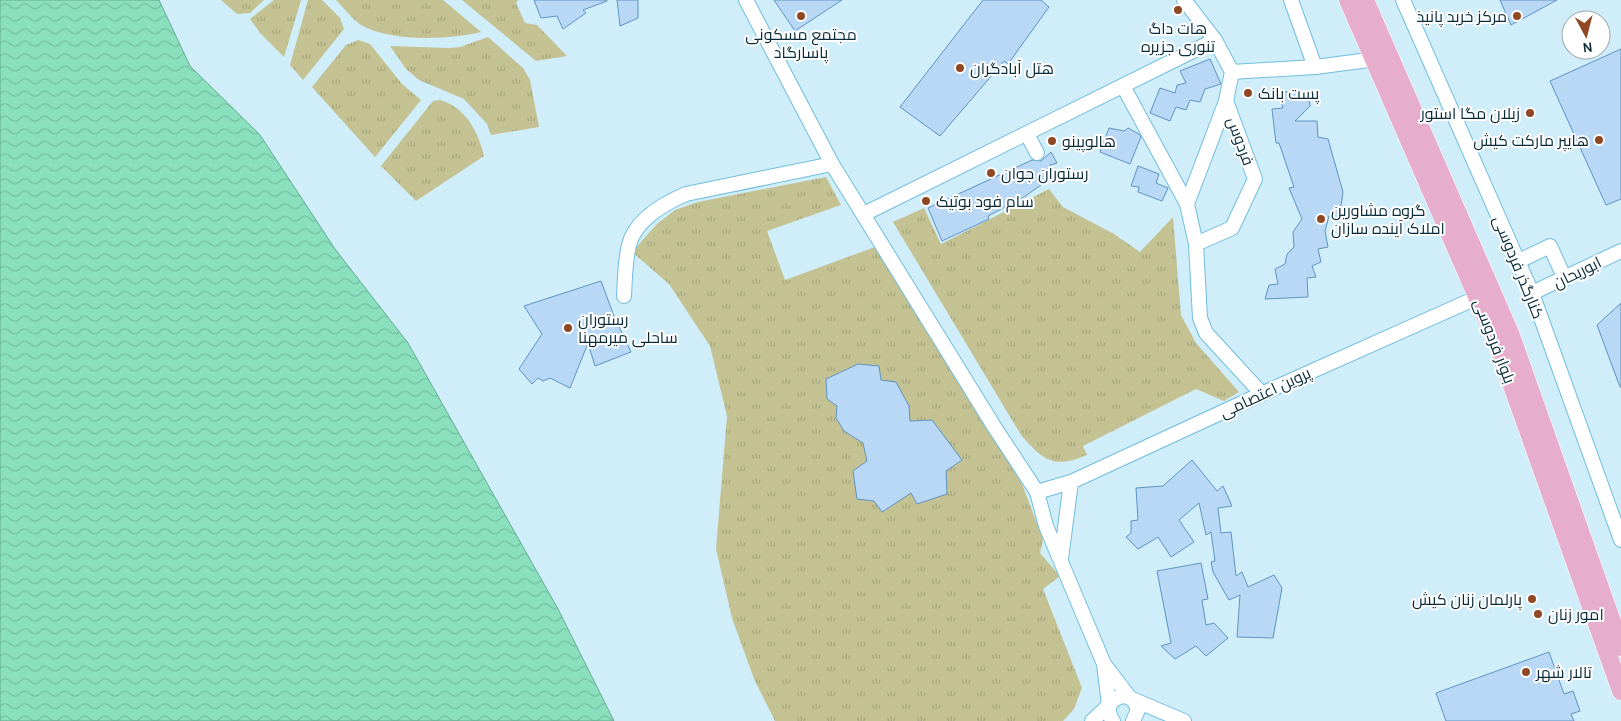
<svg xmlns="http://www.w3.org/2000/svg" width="1621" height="721" viewBox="0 0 1621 721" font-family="Karla,Cairo,sans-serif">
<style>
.grass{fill:url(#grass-tufts)}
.water{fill:url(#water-waves);stroke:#64aa95}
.building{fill:#b8d8f5;stroke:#5f94c2}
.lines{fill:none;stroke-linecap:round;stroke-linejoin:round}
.minor-casing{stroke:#70bede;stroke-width:16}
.major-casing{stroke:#fff;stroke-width:19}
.minor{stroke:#fff;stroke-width:14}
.major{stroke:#e6adcd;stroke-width:18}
.poi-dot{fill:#8f4823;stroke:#fff;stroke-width:2}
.labels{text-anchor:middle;stroke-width:4;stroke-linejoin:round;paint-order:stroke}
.poi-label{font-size:16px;fill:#0a2c39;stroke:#fff;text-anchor:start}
.street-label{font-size:16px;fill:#0a2c39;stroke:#fff}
</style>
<defs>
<pattern id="grass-tufts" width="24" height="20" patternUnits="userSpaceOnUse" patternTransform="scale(1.25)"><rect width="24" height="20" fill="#c4c292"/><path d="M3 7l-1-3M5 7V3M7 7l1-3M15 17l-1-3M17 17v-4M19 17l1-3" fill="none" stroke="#a7a77f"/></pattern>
<pattern id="water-waves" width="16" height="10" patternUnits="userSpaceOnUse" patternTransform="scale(1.25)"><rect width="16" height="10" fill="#8ae0bd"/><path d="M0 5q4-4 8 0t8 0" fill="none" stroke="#76c0a3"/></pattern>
</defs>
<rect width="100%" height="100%" fill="#d0edfa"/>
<g class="grass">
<path d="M221,0H264L250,13L237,14Z"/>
<path d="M274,0H301L284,57L260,33L250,19Z"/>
<path d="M308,0H322L340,18L344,29L303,80L290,65Z"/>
<path d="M336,0H443L481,32C448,40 391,42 361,25C352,19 344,8 336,0Z"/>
<path d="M462,0H518L516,3L525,23L537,25L567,56L536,61Z"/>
<path d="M488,37L523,68L530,80L539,127L491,135L487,124L464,99L419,80L406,69L390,46L449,48L460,47Z"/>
<path d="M358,40L370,44L402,84L421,100L375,157L312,87L346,45Z"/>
<path d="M440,100C465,107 478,131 484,156L416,201L381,166L433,101Z"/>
<path d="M826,177L841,205L767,231L785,280L875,247L1022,484L1043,539L1040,553L1060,576L1043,589L1082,688L1074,709L1063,721H775L754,679L732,618L716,549L727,416L710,346L669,284L632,252L657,224L675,210L698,202Z"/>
<path d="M1049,189L1063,207L1114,234L1140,252L1173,217L1181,315L1196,343L1239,392L1224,401L1196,389L1083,446L1087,455C1053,469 1044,461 1021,435L893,222L924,208L941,244Z"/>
</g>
<path class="water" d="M0,0H159L190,66L260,135L335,249L408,343L558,609L614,721H0Z"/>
<g class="building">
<path d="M534,0H607V1L583,10L586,13L563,29L557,16L541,18Z"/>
<path d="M617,0H638V18L620,26Z"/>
<path d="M774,0H842L795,31Z"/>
<path d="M983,0H1041L1049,7L1008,64L1004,61L940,136L900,107Z"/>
<path d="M1500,0H1557L1511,25Z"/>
<path d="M1621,49V199L1606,205L1550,81Z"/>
<path d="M1210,59L1221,84L1205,89L1200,102L1190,100L1186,110L1176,107L1170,121L1150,113L1160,88L1175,93L1177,85L1186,83L1180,71Z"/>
<path d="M1278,92H1308L1310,106L1295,121H1317L1318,137L1328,139L1343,192L1339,219L1329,216L1325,231L1328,247L1318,249L1321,262L1312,266L1316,277L1307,278L1308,297L1265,299L1269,285L1278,284L1275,269L1285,264L1287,254L1294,247L1293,232L1302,219L1289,188L1294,187L1279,143H1276L1272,109L1283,108Z"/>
<path d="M1109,128L1124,131L1128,128L1139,134L1141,137L1130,164L1100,152Z"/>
<path d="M1051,152L1057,163L1050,165L1055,175L1024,197L988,216L989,219L942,241L928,208L1032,160L1041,161Z"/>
<path d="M1138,166L1159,174L1156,183L1168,188L1162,201L1138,192L1139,187L1131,186Z"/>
<path d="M601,281L614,316L631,352L595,366L588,343L570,388L550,378L543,381L538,378L532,384L519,369L542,334L524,306Z"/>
<path d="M1621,303V387H1620L1597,325Z"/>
<path d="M858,364L879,366L881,380L896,382L909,406L910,421L932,420L962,460L946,471L947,494L917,504L911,493L882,512L874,501L857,499L853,471L867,461L863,443L844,431L836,418L837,406L827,399L826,379Z"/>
<path d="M1192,460L1217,491L1223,486L1232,506L1218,508L1221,533L1231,532L1236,576L1242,572L1248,587L1274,575L1282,588L1273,638L1237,637L1240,595L1229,600L1213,572L1211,562L1215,561L1211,532L1206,535L1199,503L1179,520L1194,542L1171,557L1158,537L1138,549L1126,537L1131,533V521L1138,520L1136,488L1163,486Z"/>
<path d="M1201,563L1208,599L1202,600L1206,625L1214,623L1228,638L1206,656L1196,646L1175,659L1161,646L1171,643L1157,571Z"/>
<path d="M1549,652L1564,694L1573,691L1580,711L1571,714L1574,721H1446L1436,693Z"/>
</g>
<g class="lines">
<g class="minor-casing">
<g id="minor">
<path d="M746,0L832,164L995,428L1037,492L1046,526L1104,664L1130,698"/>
<path d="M1184,0L1215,40L1232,72L1226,101L1187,204L1196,244L1200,318L1206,333L1262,394"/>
<path d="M1291,0L1315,67"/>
<path d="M1403,0L1532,293L1621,540"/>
<path d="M1232,72L1315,67L1384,58"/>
<path d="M1123,86L1187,204"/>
<path d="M1027,134L1037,153"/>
<path d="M864,214L1215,40"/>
<path d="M1196,244L1232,228L1255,179L1226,101"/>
<path d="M1519,261L1550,246L1565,279"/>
<path d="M1532,293L1621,251"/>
<path d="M624,296C625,279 625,261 629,245C635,220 665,203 686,194L832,164"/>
<path d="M1037,492L1071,482L1281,385L1485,294"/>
<path d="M1061,559L1071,482"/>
<path d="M1092,721L1109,705L1104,664"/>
<path d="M1113,721C1104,709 1111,697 1125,696L1184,721"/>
<path d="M1133,721L1138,710L1134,701"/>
</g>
</g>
<g class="major-casing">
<g id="major">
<path d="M1348,0L1495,338L1621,691"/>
<path d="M1365,0L1510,333L1621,647"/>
</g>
</g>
<use href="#minor" class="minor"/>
<use href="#major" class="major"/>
</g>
<g class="poi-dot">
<circle cx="1178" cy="10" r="5"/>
<circle cx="801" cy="16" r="5"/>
<circle cx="1517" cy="16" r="5"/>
<circle cx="960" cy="68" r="5"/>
<circle cx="1248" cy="93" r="5"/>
<circle cx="1530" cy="113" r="5"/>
<circle cx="1599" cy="140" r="5"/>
<circle cx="1052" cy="141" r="5"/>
<circle cx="991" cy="173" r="5"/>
<circle cx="926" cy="201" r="5"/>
<circle cx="1321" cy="219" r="5"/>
<circle cx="568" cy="328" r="5"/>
<circle cx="1532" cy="599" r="5"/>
<circle cx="1538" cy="614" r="5"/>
<circle cx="1526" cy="672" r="5"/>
</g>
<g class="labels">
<g class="poi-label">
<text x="1507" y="22" text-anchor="end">مرکز خرید پانیذ</text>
<text x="1178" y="34" text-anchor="middle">هات داگ<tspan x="1178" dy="18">تنورى جزيره</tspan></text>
<text x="801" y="40" text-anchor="middle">مجتمع مسکونی<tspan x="801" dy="18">پاسارگاد</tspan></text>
<text x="970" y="74">هتل آبادگران</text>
<text x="1258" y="99">پست بانک</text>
<text x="1520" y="119" text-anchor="end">زیلان مگا استور</text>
<text x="1589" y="146" text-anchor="end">هایپر مارکت کیش</text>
<text x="1062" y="147">هالوپینو</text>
<text x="1001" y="179">رستوران جوان</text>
<text x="936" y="207">سام فود بوتیک</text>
<text x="1331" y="216">گروه مشاورین<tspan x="1331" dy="18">املاک آینده سازان</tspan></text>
<text x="578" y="325">رستوران<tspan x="578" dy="18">ساحلی میرمهنا</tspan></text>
<text x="1522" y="605" text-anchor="end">پارلمان زنان کیش</text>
<text x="1548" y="620">امور زنان</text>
<text x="1536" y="678">تالار شهر</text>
</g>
<g class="street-label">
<text transform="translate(1241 141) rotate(70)" y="6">فردوس</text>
<text transform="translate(1519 267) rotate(68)" y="6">کنارگذر فردوسی</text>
<text transform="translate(1577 272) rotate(-26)" y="6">ابوریحان</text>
<text transform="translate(1495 341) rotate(69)" y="6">بلوار فردوسی</text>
<text transform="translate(1265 392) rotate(-25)" y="6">پروین اعتصامی</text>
</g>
</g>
<g transform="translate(1586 35) rotate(173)"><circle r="24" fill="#ffffff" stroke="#9dabb0"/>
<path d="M0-4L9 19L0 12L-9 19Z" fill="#8f4823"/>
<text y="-8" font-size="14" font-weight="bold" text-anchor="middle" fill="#0a2c39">N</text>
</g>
</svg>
